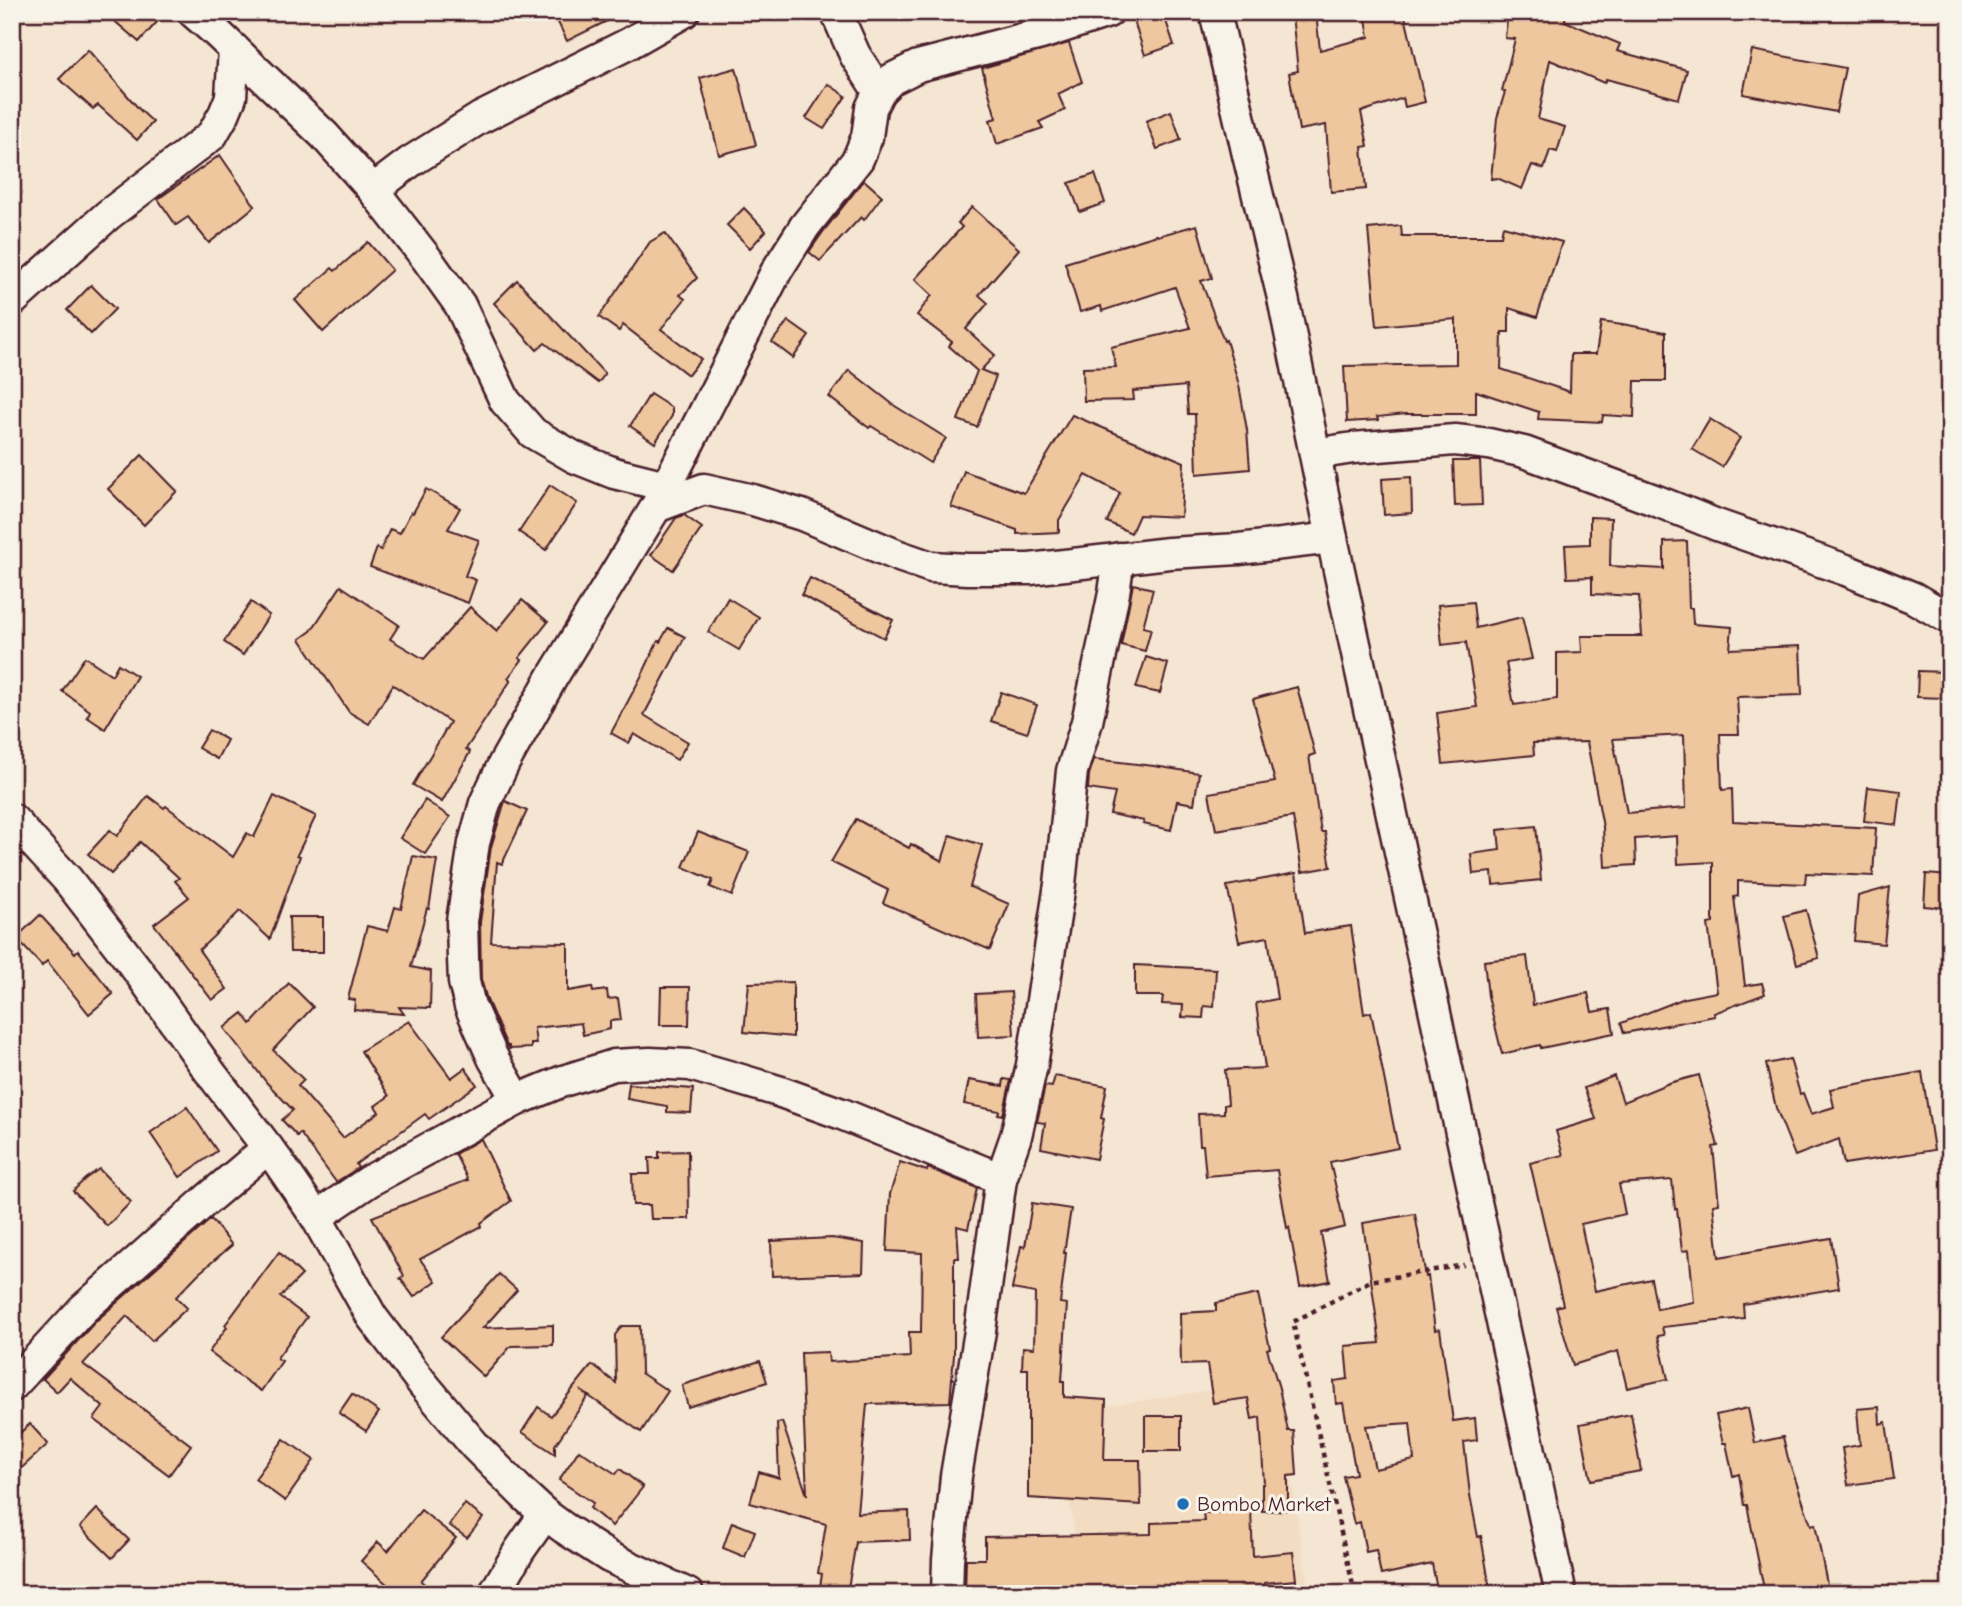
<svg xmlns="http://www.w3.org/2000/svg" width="1962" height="1606" viewBox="0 0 1962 1606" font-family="'Comic Neue',sans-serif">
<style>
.built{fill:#f2ddc2}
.building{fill:#eec79e;stroke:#4a1f2b;stroke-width:2;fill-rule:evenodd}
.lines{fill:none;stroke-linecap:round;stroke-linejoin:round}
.minor-casing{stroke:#4a1f2b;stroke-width:35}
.path{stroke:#4a1f2b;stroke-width:4.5;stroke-dasharray:5 5;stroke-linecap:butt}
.minor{stroke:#f7f3e8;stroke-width:30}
.poi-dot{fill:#1f6fb2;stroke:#f7f3e8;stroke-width:2.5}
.labels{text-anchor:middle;stroke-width:6;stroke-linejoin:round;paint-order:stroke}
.poi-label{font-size:21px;fill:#4a1f2b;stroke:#f7f3e8;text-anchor:start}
</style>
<rect width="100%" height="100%" fill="#f4e6d2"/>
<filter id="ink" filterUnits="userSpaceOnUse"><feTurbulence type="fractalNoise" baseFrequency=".0143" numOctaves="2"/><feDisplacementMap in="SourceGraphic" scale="14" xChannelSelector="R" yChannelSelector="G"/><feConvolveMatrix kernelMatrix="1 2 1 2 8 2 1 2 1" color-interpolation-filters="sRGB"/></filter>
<g filter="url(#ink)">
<path class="built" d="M1276,1380L1309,1594H1084L1056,1414Z"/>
<g class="building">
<path d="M104,12H145L157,22L139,42Z"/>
<path d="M553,12H625L567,41Z"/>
<path d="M1131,12H1163L1174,45L1145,55Z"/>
<path d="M1365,12H1404L1425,102L1405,107L1403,98L1361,112L1368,146L1362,147L1366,189L1331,192L1326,125L1299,130L1289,73L1298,71L1292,15L1316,13L1320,50L1369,37Z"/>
<path d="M1508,12H1566L1565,21L1620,44L1617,51L1687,70L1679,99L1606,79L1604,83L1550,60L1538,119L1565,127L1557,152L1550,150L1544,169L1532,165L1522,189L1497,178L1491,179L1497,118L1505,92L1502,91L1515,39L1505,38Z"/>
<path d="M1069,43L1082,82L1058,94L1065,110L1039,122L1043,128L997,144L990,120L996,118L982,68Z"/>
<path d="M88,50L139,109L153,122L137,140L98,105L93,109L59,79Z"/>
<path d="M1752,50L1845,68L1836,112L1743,94Z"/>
<path d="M736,68L756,145L719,155L700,78Z"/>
<path d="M828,84L846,96L824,129L806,118Z"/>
<path d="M1171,111L1181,140L1157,149L1146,121Z"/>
<path d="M220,155L255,206L209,243L188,217L176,225L158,199Z"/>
<path d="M1095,174L1105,203L1080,212L1069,183Z"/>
<path d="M864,180L882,196L864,220L861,217L820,261L809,252L823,232Z"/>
<path d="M972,207L1019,249L979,295L988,303L966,329L995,355L981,370L996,376L977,427L958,420L977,371L949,346L952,342L917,315L932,295L915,279L962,227L958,223Z"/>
<path d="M744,208L766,231L750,248L727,225Z"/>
<path d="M1197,225L1212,278L1201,281L1224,341L1226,340L1239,385L1247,430L1250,469L1197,474L1195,414H1188L1186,386L1133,391L1134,400L1084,401L1083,368L1116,367L1111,347L1190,328L1175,287L1102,311L1101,306L1080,312L1065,263L1157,235L1158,236Z"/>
<path d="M1401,226L1402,236H1501L1503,226L1562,242L1537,317L1509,308V332H1502L1501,369L1570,392L1571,354H1596L1601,322L1622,325V324L1666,332V381H1635L1634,417L1603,415L1602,422L1538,419L1539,412L1476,391V414H1406L1377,417L1378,420L1347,422L1344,366L1456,364V319L1377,326L1368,229Z"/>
<path d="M665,233L697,278L680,295L685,299L661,329L701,359L688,375L623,325L619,331L599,317L650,242Z"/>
<path d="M368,242L392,270L323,332L295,300L332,268L335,271Z"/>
<path d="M517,280L605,374L598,383L545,343L537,350L494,303Z"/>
<path d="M91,285L115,309L91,334L67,310Z"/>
<path d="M788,321L809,336L793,358L772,342Z"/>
<path d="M849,370L895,406L946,438L930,463L871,426L869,428L829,397Z"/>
<path d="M650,394L672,408V416L655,443L630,426Z"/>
<path d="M1072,415L1184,462L1181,517L1139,515L1131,533L1107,522L1120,493L1086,475L1059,520V532L1017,534V530L951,507L964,471L1024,493Z"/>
<path d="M1710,419L1740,438L1722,467L1692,449Z"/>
<path d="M142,455L177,491L144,525L108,489Z"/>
<path d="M1453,461H1480L1482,505L1455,506Z"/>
<path d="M1411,477L1412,513L1384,515L1382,479Z"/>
<path d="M550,485L577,503L546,550L519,532Z"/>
<path d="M426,489L460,508L448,529L479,540L465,576L476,580L468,603L370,567L377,548L381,550L390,529L400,533L411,512L413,513Z"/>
<path d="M684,515L702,528L673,570L651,555L676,518Z"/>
<path d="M1590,517L1611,518L1610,566L1664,569V542L1687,541L1689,608H1692L1693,624L1732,627L1730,649L1800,646L1802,695L1737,697L1739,734H1720L1722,790L1732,789L1733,821L1876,828L1873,876L1806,873L1805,884L1738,881V896L1734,897L1745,986L1762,983L1765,994L1714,1013L1715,1016L1624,1033L1621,1023L1685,998L1717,992L1708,924L1713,923V862L1678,864L1677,836L1635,839L1636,865L1605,867L1603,827L1587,742L1533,743L1534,755L1443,764L1437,713L1477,707L1466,642L1442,645L1438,605L1473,602L1476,628L1522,617L1532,659L1506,663L1514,705L1557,699V653L1582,652L1581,636H1642L1639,596L1592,594V577L1567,578L1565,545L1590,544ZM1684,735L1686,808L1627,813L1613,739Z"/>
<path d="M810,578L893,620L884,638L801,595Z"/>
<path d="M1133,584L1153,589L1143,627L1151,629L1145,651L1121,645Z"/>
<path d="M341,586L399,625L390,639L424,659L470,607L497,631L522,600L548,622L519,658L522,660L508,678L511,680L466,749L470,752L442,802L413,785L450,722L393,685L369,724L349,712L300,639L311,631Z"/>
<path d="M728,598L759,617L739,650L708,632Z"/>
<path d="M251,602L269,615L243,655L224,642Z"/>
<path d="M668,628L685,637L644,715L688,742L677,760L634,734L629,743L611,733L643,673L658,641L660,642Z"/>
<path d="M85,657L112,675L118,664L137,676L105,729L87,717L90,711L62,691Z"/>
<path d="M1146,657L1168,664L1160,693L1136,688Z"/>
<path d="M1918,671L1944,672V698L1917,697Z"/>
<path d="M1297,687L1315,754L1309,756L1321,832H1325L1331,867L1302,872L1293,817L1216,830L1209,793L1275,782L1253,699Z"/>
<path d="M1001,692L1037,705L1027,733L991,721Z"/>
<path d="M209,730L227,740L217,759L198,748Z"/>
<path d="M1094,759L1154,766L1199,773L1194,804L1177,801L1171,830L1143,824L1144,821L1110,814L1115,793L1088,789L1089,775Z"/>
<path d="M1868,787L1901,791L1897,825L1864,821Z"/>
<path d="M148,796L164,808L166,806L233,857L247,833L254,837L274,796L316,816L297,855L300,856L270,939L240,911L199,950L227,989L212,1000L154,924L189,897L175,881L179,878L140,842L111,874L88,854L110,830L117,836Z"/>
<path d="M425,800L450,817L425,854L400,838Z"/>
<path d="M505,801L527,811L502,864L497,862L491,942L568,943V991L592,987L593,992L607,990L608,999L618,998L621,1020L610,1021V1029L583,1035L581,1023L534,1028L536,1044H531V1048L509,1049V1046H507L487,1000L481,979L480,922L491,847Z"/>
<path d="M856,819L909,848L911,844L942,861L950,835L982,845L970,887L1009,904L990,950L883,903L888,890L831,862Z"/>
<path d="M1536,826L1541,880L1493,885L1492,872L1473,874L1471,854L1500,850L1498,830Z"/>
<path d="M698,832L749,852L732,896L710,887L713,880L683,867Z"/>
<path d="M413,856L437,860L429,909L427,908L411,967L431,971L430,1008L399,1007L404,1014L354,1010L355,1000L348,999L367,926L388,931L395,907L401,909Z"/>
<path d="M1296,873L1305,933L1351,926L1364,1014L1371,1012L1398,1148L1330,1162L1345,1227L1321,1233L1330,1281L1300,1287L1289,1227L1287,1228L1277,1170L1206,1176L1203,1145H1200L1198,1114L1224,1113V1105L1228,1104L1225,1070L1265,1068L1256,1003L1277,999L1268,937L1239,942L1227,886Z"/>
<path d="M1926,874L1949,876L1946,908L1924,906Z"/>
<path d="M1890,887L1884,944L1854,941L1858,896Z"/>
<path d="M1806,910L1819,958L1797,964L1784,916Z"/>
<path d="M40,915L75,953L78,950L113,994L89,1014L47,961L42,966L16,938Z"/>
<path d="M289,917H323V952H290Z"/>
<path d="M1527,956L1533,1005L1588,993L1592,1012L1610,1009L1614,1033L1541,1048L1540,1045L1502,1054L1488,996L1484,961Z"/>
<path d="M1135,965L1216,969L1214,1007L1204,1006L1203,1018L1182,1017L1183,1005L1162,1004L1163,996H1135Z"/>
<path d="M793,982V1037L744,1032L749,983Z"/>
<path d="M289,983L313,1007L273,1050L304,1080L298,1086L343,1138L379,1112L375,1106L389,1096L361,1051L409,1021L451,1078L465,1068L477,1085L429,1119L425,1114L356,1164L358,1168L336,1182L300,1133L297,1136L282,1120L293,1110L267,1083L224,1028L243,1013L251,1024Z"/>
<path d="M661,987H690L689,1025H660Z"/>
<path d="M1011,992L1014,1035L978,1037L976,994Z"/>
<path d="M1790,1059L1800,1094L1803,1093L1811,1114L1834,1107L1830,1089L1922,1072L1934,1150L1844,1164L1839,1139L1795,1156L1776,1108L1766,1064Z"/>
<path d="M1699,1075L1718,1146L1713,1147L1719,1204L1713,1205L1719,1257L1831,1238L1839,1288L1743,1304L1744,1318L1662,1327L1664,1335L1658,1336L1668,1379L1627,1388L1618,1351L1573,1365L1556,1307L1563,1305L1530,1163L1563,1155L1556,1131L1596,1119L1584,1088L1614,1076L1623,1102L1669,1083ZM1672,1180L1675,1209H1677L1682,1251L1689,1250L1694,1302L1657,1309L1651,1279L1595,1291L1581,1224L1625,1214L1619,1184Z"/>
<path d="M1055,1076L1107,1086L1101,1118L1104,1119L1096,1159L1041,1148L1045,1123L1037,1122L1045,1086L1052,1087Z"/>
<path d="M1004,1079L1011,1080L1003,1115L998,1114L999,1111L964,1104L969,1080L1003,1086Z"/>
<path d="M629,1084L693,1089L691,1113L667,1112V1106L627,1099Z"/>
<path d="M187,1107L217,1151L180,1177L150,1133Z"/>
<path d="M481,1139L511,1201L481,1223L482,1226L420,1259L436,1281L414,1297L400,1278L404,1276L372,1217L468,1180L455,1154Z"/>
<path d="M688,1151L689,1219H651L650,1205H633L632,1174H650L649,1158H659V1152Z"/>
<path d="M900,1162L927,1171L928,1168L977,1188L968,1229L957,1226L959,1258H954V1355L950,1402L867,1404L857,1513L909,1511L910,1540L856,1542L847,1594H819L822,1574L818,1573L826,1524L750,1503L759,1472L779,1478L777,1423L782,1422L807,1495L801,1353L828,1352L829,1362L910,1357L909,1332H921L922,1253L887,1251L890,1194Z"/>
<path d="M99,1169L131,1202L107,1226L73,1191L85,1179Z"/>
<path d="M1032,1203L1071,1209L1064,1253H1066L1060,1303L1067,1304L1062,1381H1064V1397L1106,1400L1104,1460H1140L1141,1505L1028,1498V1369H1022L1023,1347L1034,1348L1035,1293L1012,1289L1021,1246L1025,1247Z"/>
<path d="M1415,1214L1426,1277L1428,1276L1435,1330L1440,1329L1453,1421L1475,1418L1477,1440L1464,1442L1470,1495L1478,1537L1481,1536L1491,1594H1438L1432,1564L1381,1575L1376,1550L1366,1552L1360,1522L1354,1524L1343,1476L1356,1474L1343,1403L1336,1404L1334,1381L1348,1379L1345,1346L1380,1343L1363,1223ZM1410,1423L1414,1460L1375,1469L1366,1426Z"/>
<path d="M211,1219L232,1245L198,1274L176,1297L187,1308L152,1341L127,1316L83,1364L191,1445L169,1475L94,1419L103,1407L70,1378L57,1392L43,1379L95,1322Z"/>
<path d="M832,1238L864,1243L863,1273L772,1276L771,1241Z"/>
<path d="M279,1252L302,1275L280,1297L307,1317L277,1358L282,1361L261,1391L233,1372L234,1371L209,1352L227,1327L225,1325Z"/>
<path d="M499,1274L517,1290L483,1328L553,1325V1345L511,1346L484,1377L441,1337Z"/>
<path d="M1258,1294L1270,1348L1267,1349L1279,1388L1288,1431H1294L1297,1475L1288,1476V1510L1262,1511V1484H1264L1260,1417L1252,1419L1248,1398L1213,1403L1207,1364L1181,1365L1180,1313L1216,1311V1303Z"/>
<path d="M622,1326H640L641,1373L668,1391L641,1432L580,1390L588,1396L555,1445V1454L522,1432L538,1407L551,1416L592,1365L616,1383L615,1335Z"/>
<path d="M760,1361L767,1382L688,1407L682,1385Z"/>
<path d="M352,1394L379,1412L366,1431L339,1413Z"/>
<path d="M1879,1407L1880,1424L1886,1422L1894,1479L1848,1485L1842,1448L1860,1445L1857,1409Z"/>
<path d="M1748,1408L1755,1443L1783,1437L1788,1458L1811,1525L1815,1524L1829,1594H1765L1747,1505H1744L1739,1474L1733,1476L1726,1443H1723L1716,1415Z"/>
<path d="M1631,1414L1641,1471L1591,1480L1580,1424Z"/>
<rect x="1145" y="1416" width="36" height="35"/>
<path d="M30,1424L48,1444L12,1477V1440Z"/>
<path d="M284,1439L314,1460L285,1501L255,1479Z"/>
<path d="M579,1450L616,1474L620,1469L643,1487L612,1526L590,1508L593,1503L559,1480Z"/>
<path d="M465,1504L483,1518L467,1538L449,1525Z"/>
<path d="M97,1509L129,1540L112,1558L80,1527Z"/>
<path d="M421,1510L456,1538L421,1581L435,1594H398L361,1561L378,1542L388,1551Z"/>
<path d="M1251,1511L1253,1556L1293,1552L1296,1580L1264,1583V1594H1160L1159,1592L965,1594L966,1559H985V1537L1151,1534V1523L1204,1521L1203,1513Z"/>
<path d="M732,1522L755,1531L745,1557L723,1548Z"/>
</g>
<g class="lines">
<g class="minor-casing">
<g id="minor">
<path d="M193,12L216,32L324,135L373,190L427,259L460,305L505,401L533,433L574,457L614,473L666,486"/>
<path d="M836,12L855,55L879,92"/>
<path d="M1215,12L1248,155L1283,298L1332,538L1561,1594"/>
<path d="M373,190L410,162L480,118L628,44L684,12"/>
<path d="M12,301L108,215L212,135L224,114L231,97L234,49"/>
<path d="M1315,454L1353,448L1455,440L1489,444L1524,452L1657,501L1717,525L1846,570L1914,598L1950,619"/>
<path d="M656,507L704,489L753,500L802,515L899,556L931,567L968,569H1030L1169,553L1239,549L1332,538"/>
<path d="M12,819L67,879L139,972L210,1072L277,1160L316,1217L372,1317L423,1384L476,1447L523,1494L545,1514L564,1528L609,1557L688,1594"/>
<path d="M517,1100L493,1058L470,1006L464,982L463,958L462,921L474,843L485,803L504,763L553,676L656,507L777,270L805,226L858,159L867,137L871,108L879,92L892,79L918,66L1041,34L1108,12"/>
<path d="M316,1217L371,1180L517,1100L563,1081L614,1065L650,1063L690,1065L728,1076L778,1091L842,1114L1001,1179"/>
<path d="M12,1386L83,1309L204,1202L268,1148"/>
<path d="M494,1594L519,1551L545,1514"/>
<path d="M947,1594L948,1560L956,1476L980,1331L1001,1179L1016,1136L1032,1065L1060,884L1072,771L1087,722L1114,593L1119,558"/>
</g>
</g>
<path class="path" d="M1355,1594L1293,1322L1370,1281L1464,1265"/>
<use href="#minor" class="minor"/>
</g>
</g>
<circle class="poi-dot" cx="1183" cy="1504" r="7"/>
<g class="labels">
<g class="poi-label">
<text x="1197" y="1511">Bombo Market</text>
</g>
</g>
<rect width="1962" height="1606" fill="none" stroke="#f7f3e8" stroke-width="42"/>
<rect x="21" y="21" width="1920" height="1564" fill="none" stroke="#4a1f2b" stroke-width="2.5" filter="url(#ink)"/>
</svg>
